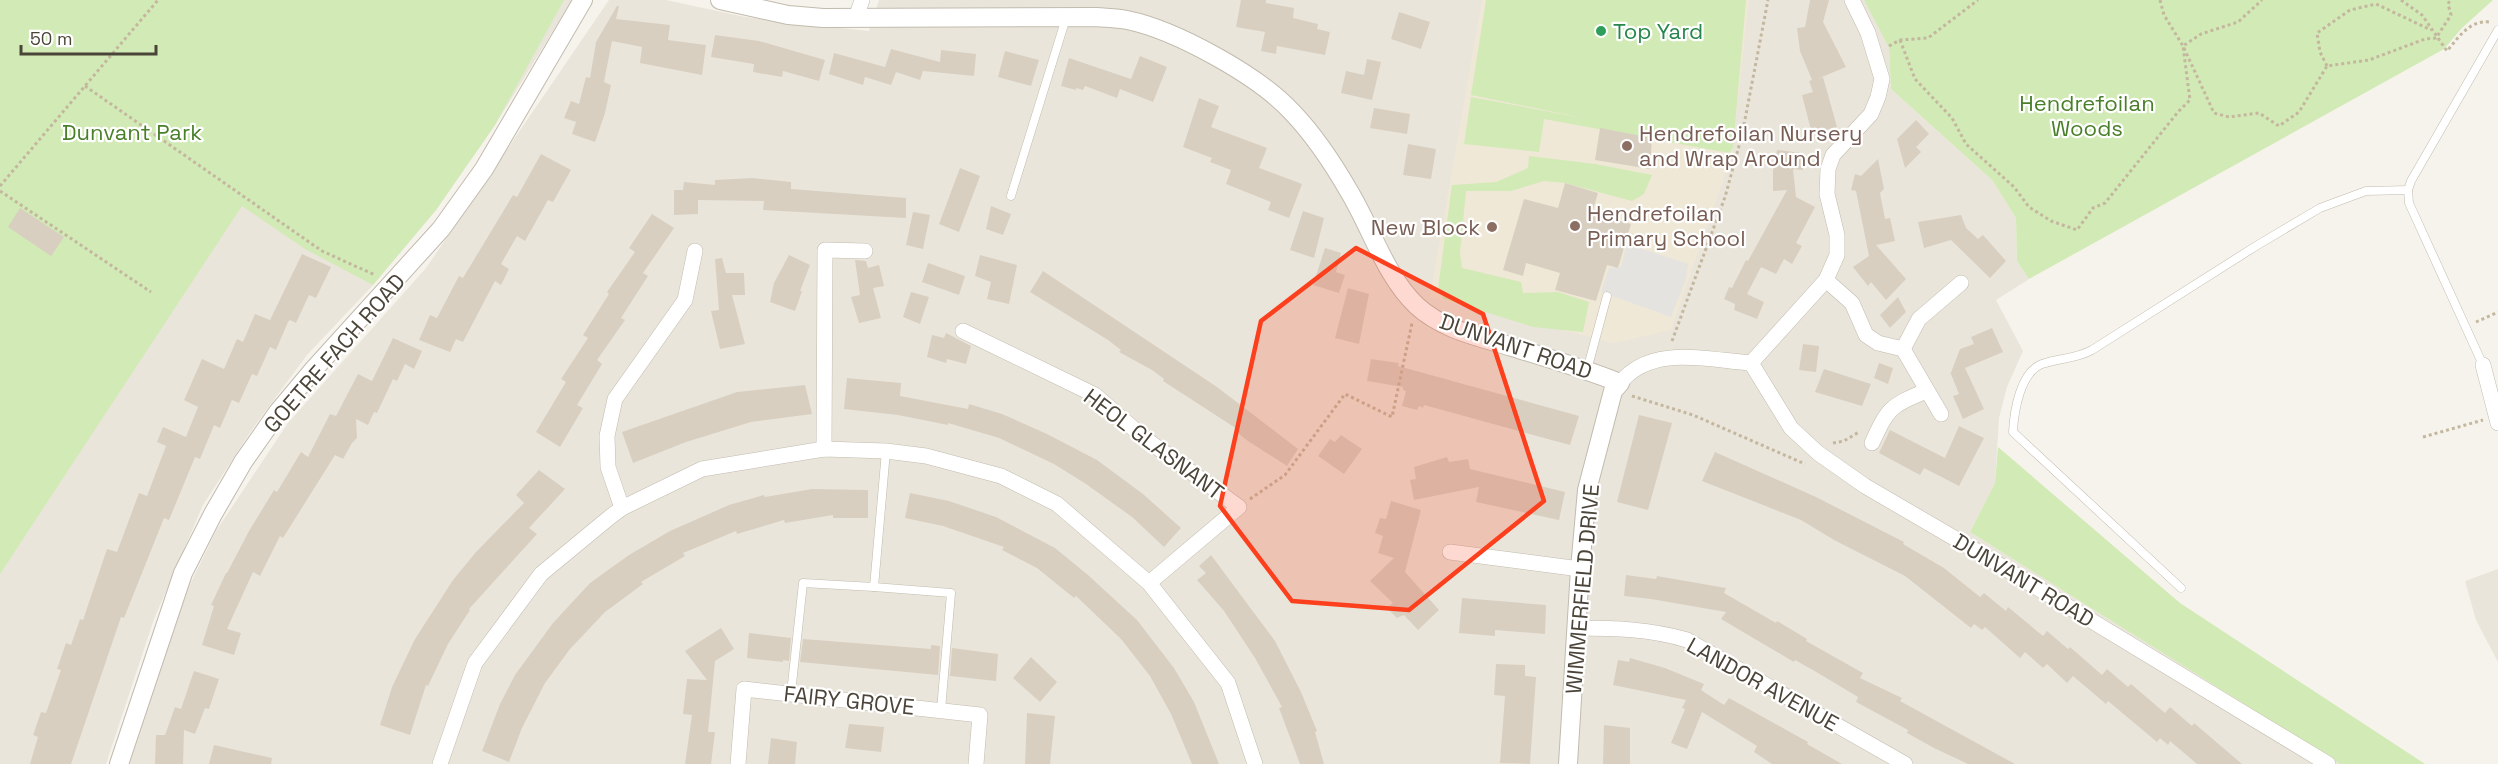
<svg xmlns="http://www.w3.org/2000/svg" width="2498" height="764" viewBox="0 0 2498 764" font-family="'Space Grotesk',sans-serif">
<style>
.residential{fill:#eae5da}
.education{fill:#efe8d6}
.green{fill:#d2eab5}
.parking{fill:#e5e3e0}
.building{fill:#d8cfc1}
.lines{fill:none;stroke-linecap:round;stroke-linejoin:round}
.service-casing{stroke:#c2bbae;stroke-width:9}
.minor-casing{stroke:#c2bbae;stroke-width:16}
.tertiary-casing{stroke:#c2bbae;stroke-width:20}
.path{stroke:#c4b79f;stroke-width:3;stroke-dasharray:3 3;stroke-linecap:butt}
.service{stroke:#fff;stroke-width:8}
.minor{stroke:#fff;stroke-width:15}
.tertiary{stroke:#fff;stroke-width:18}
.marked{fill:#fc3f1d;fill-opacity:0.2;stroke:#fc3f1d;stroke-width:4.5;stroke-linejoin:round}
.leisure-dot{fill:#2e9e5b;stroke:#fff;stroke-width:2}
.education-dot{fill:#8d6e63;stroke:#fff;stroke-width:2}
.labels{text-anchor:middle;stroke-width:4.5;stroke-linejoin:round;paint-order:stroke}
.leisure-label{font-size:22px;fill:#27864d;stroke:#fff;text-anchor:start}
.park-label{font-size:22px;fill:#4a7f2a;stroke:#fff}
.education-label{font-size:22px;fill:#785e54;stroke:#fff;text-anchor:start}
.street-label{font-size:22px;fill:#4b4439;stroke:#fff}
</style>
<rect width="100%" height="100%" fill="#f6f3ec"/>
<g class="residential">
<path d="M0,0H572L495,125L436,210L373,285L307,355L253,428L203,505L154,619L106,764H0Z"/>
<path d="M609,0H666L745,17L869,31L879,0H1864L1889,48L1891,89L1992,180L2016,218L2017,261L2029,279L1996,300L2023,351L2007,387L1999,418L1995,483L1970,532L2340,764H129L181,603L216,531L288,423L426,268Z"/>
<path d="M2498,569V662L2476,620L2465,581Z"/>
</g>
<path class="education" d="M1482,0H1749L1732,155L1671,330L1614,343L1430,297Z"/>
<g class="green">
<path d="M0,0H564L495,125L436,210L373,285L305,249L242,206L0,574Z"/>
<path d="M1486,0H1746L1733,148L1729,153L1544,119L1539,152L1464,144L1471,97L1588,119L1471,95Z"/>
<path d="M1864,0H2493L2462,28L2444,49L2029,279L2017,261L2016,218L1992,180L1891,89L1889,48Z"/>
<path d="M1529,156L1595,164L1652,175L1644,194L1632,201L1565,183L1544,181L1511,191H1466L1460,253L1462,268L1521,282L1523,293L1558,292L1589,302L1583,332L1533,327L1444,299L1438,289L1452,185L1496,182L1528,168Z"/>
<path d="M1998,447L2180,603L2425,764H2340L1970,532L1995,483Z"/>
</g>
<path class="parking" d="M1627,244L1688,264L1686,279L1671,317L1601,292L1609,268L1621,267Z"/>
<g class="building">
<path d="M1241,0H1266V3L1294,8L1293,18L1318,24L1317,29L1330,32L1325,55L1277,46L1276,54L1261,51L1265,32L1236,27Z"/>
<path d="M1810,0H1829L1823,22L1846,67L1817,79L1823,77L1837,127L1812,134L1802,95L1813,92L1809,81L1812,80L1800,51L1797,28L1805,27Z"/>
<path d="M617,6H619L616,19L670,25L668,40L706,45L702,75L640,63L642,47L612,41L604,82L611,85L605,113L595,142L572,134L576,122L564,118L571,101L579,104L586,77L590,78L596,42Z"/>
<path d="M1399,12L1430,22L1421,49L1391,39Z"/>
<path d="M715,35L759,41L825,60L819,81L783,71L782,77L753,72L754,64L711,57Z"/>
<path d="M891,49L940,62L941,50L976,54L974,76L923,71L920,80L896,72L891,85L865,77L863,85L829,74L834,53L885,67Z"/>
<path d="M1005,51L1039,60L1031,86L998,77Z"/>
<path d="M1140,56L1167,67L1153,102L1120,89L1117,98L1085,86L1083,90L1076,88V90L1061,86L1069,58L1131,79Z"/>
<path d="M1367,59L1381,62L1372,100L1341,93L1346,71L1364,75Z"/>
<path d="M1199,98L1219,106L1211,127L1267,148L1259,168L1302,184L1289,218L1268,210L1271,202L1226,184L1231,170L1210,162L1212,158L1183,147Z"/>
<path d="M1374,108L1410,114L1407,134L1370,128Z"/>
<path d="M1916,120L1929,134L1916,147L1921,152L1905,168L1897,139Z"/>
<path d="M1600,128L1652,138L1650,169L1595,160Z"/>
<path d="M1408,144L1436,149L1431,179L1403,175Z"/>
<path d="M1777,150L1802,153L1803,170L1793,169L1796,197L1815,207L1796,243L1802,246L1792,264L1784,259L1776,274L1761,267L1747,294L1764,302L1757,319L1734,310L1735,304L1724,299L1729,287L1732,288L1746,260L1748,261L1787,190L1773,191V171Z"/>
<path d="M541,154L571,170L553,202L548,200L525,241L517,236L501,264L509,269L501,285L495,281L463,342L456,339L450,352L419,340L430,315L437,318L459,276L463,278L513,195L517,197Z"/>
<path d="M1878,159L1884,189L1880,193L1885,219L1890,218L1895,241L1876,245L1906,279L1886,300L1871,282L1868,286L1853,267L1869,256L1856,191L1851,190L1855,174L1861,176Z"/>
<path d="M960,168L980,176L959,232L939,224Z"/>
<path d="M752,178L791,182V189L906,198V218L763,210L764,201L698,200V214L674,215V190H683L684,182L715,185V180Z"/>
<path d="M1565,183L1598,193L1592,213L1631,224L1618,268L1607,265L1596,301L1555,290L1560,273L1526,263L1523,276L1503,270L1524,199L1558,208Z"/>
<path d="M991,206L1011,214L1003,235L986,229Z"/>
<path d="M20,208L64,237L51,256L8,227Z"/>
<path d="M1303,211L1324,218L1314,258L1290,250Z"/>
<path d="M913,212L930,215L923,249L906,245Z"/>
<path d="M652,214L674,228L643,273L648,276L621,318L625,320L597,360L602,364L577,405L583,408L560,447L536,432L566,382L561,379L588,338L583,335L609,294L607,292L635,252L629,248Z"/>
<path d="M1961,215L1966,228L1978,239L1983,235L2006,261L1990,278L1951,240L1924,248L1918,222Z"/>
<path d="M1325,248L1341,253L1336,272L1345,275L1339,293L1313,285Z"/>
<path d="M302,254L331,267L316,298L309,295L296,323L290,320L288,322L276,350L270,347L257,376L252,374L239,403L232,400L220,428L214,425L200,459L195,457L169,520L164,518L124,618L121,617L71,764H30L38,737L33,735L41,712L46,713L61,670L57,669L66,643L71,645L80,619L83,620L107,549L117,552L139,493L147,496L166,446L157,442L163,427L186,437L198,407L184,400L202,359L224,369L237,339L243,342L255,314L270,320Z"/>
<path d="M789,255L810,265L800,291H802L795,311L770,302L774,283Z"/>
<path d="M980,255L1017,265L1009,304L987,299L991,282L975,276Z"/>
<path d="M722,258L726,273H744L745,295H732L745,344L720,349L711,311L719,310L715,259Z"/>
<path d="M855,260L866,261L868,268L879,265L884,286L873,288L881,318L859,323L851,297L860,295Z"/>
<path d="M928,263L965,276L959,295L922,282Z"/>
<path d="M1043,271L1217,387L1298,449L1287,466L1248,441L1235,431L1237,429L1163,381L1164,379L1152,370L1119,352L1121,350L1108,340L1030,292Z"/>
<path d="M1348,288L1369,294L1359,344L1335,338Z"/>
<path d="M911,292L929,297L920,324L903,317Z"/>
<path d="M1898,297L1906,312L1890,328L1880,315Z"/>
<path d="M1992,328L2003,352L1965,368L1984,409L1963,419L1953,396L1959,394L1951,374L1950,375L1960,349L1974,344L1971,337Z"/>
<path d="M946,333L971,346L966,364L947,359L946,363L927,357L932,335L944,338Z"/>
<path d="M393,338L422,351L414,369L405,364L397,381L393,379L377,413L374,412L368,425L356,419L357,438L352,443L343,459L335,455L283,538L280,536L260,576L253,572L227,629L241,633L234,655L202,645L214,606L211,605L226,573H227L249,531L274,490L277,492L301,452L308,457L330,414L336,416L358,374L372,381Z"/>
<path d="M1803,344L1819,346L1816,372L1799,370Z"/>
<path d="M1371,359L1399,363L1398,366L1579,416L1570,445L1424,405L1423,408L1419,406L1417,410L1402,406L1406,391L1403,390V387L1367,381Z"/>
<path d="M1879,363L1893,368L1888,384L1874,378Z"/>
<path d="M1824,369L1871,384L1862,406L1815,392Z"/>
<path d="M847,378L901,383L900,396L968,409L969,404L1002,414L1047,434L1097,460L1143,494L1181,528L1164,547L1132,517L1086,484L1054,464L999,438L948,423V425L898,415L844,409Z"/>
<path d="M805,385L812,414L751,422L686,442L633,463L622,432L737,392Z"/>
<path d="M1639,415L1672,423L1648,510L1617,502Z"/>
<path d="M1959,426L1984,438L1959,486L1924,468L1920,475L1879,453L1890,430L1945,458Z"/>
<path d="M1341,435L1362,449L1344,474L1318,456L1330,439L1335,442Z"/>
<path d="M1715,452L1816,497L1904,542L1903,544L1944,568L1980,597L1984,593L2006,611L2008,607L2043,636L2047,631L2068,649L2070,647L2102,675L2107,669L2128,687L2131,684L2165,713L2170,707L2192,726L2194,723L2242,764H2197L2170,741L2168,745L2160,738L2157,742L2108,701L2106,704L2073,676L2067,683L2047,664L2043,668L2025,652L2020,658L1985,627L1982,630L1974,624L1971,628L1905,576L1834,540L1801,520L1702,481Z"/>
<path d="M1447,457L1449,462L1468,459L1470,469L1565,492L1559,520L1476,502L1479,487L1414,500L1410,480L1416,479L1414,467Z"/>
<path d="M539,470L565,489L529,528L537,534L469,609L470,610L448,644L428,686L426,685L410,735L380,725L392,687L415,639L453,580L476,552L524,503L516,495Z"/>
<path d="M812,489L868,490V518H833V515L785,523L784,520L737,534L736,531L683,553L685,556L641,582L643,584L605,612L570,649L545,683L522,728L509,762L482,751L500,704L515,675L553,623L590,583L629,555L670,531L729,505L764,495L765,497Z"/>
<path d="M910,493L949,501L996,517L1055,548L1088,575L1137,620L1174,668L1194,702L1219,764H1192L1171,714L1150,676L1121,639L1076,596L1074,598L1037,568L1002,550L1004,547L943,526L905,518Z"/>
<path d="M1391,501L1421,510L1405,572L1439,610L1418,630L1404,615L1397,618L1387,608L1393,603L1370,581L1394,558L1378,553L1383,536L1375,533L1380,518L1386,519Z"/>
<path d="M1211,555L1275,641L1301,692L1317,731L1315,732L1324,764H1300L1279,708L1282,707L1255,658L1224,611L1197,580L1206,573L1199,566Z"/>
<path d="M1626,575L1656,579L1657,576L1726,588L1724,593L1776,623L1777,621L1807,639L1806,641L1863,673L1860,678L1902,698L1900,701L2015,764H1968L1934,748L1907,733L1908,730L1856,702L1858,697L1818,673L1795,660L1794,662L1721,619L1726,612L1651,599L1624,596Z"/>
<path d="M1462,598L1546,605L1545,634L1495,630V636L1459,633Z"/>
<path d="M721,628L734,649L715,661L708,732H715L711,764H685L692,715L683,714L687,679L707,680L685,651Z"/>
<path d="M749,633L791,638L789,661L783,660V662L747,658Z"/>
<path d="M803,639L931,649V645L940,646L938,675L800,662Z"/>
<path d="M952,648L998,654L996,681L950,676Z"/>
<path d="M1031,657L1057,682L1040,702L1013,678Z"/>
<path d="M1630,658L1665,668L1704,684L1701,690L1724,705L1729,698L1808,742L1807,744L1842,764H1772L1754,752L1757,746L1702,712L1687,749L1671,743L1685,709L1682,708L1686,700L1613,685L1618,660L1629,662Z"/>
<path d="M1496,664L1525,665V676L1536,677L1530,764L1500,763L1505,696L1494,695Z"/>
<path d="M194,671L219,679L209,709L205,708L195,734L184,730L183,764H155L156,735H165L175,707L181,709Z"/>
<path d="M1027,713L1055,716L1050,764H1025Z"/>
<path d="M849,724L884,727L881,752L845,748Z"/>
<path d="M1604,725L1630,728V764H1603Z"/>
<path d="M771,738L797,742L795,764H768Z"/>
<path d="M214,745L272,758L271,764H209Z"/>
</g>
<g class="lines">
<g class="service-casing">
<g id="service">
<path d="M1011,196L1066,18"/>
<path d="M2483,365L2409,203L2408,190L2411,181L2498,30"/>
<path d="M1587,370L1607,296"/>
<path d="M874,587L951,593L941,710"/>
<path d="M2181,588L2013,432C2014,412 2020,372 2042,364C2059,358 2076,359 2092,350L2256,246L2320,208L2366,191L2408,190"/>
<path d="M791,693L803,583L874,587L886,451"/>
</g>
</g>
<g class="minor-casing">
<g id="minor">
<path d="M856,18L862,0"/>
<path d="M1826,280L1852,303L1866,335L1878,343L1903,349L1919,319L1961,283"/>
<path d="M963,331L1095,395L1143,437L1239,507L1149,583"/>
<path d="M1903,349L1941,414"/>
<path d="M1751,363L1791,428L1818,453L1865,486L1973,549L2328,764"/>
<path d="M2483,365L2498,423"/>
<path d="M1620,383C1651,344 1708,360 1751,363L1826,280L1837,255V235L1827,194L1828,169L1833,155L1871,114L1878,97L1882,79L1868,33L1852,0"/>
<path d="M1872,443C1888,408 1890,406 1926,391"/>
<path d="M824,449L825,250L865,251"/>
<path d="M622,508L608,467L607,436L615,399L685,300L695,251"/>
<path d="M1450,552L1580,569"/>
<path d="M1576,628C1614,628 1651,629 1687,640L1905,764"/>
<path d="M440,764L475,663L541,574L610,517L622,508L702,469L824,449L886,451L926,456L1001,476L1057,504L1149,583L1228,683L1255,764"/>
<path d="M738,764L744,689L980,715L976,764"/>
</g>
</g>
<g class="tertiary-casing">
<g id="tertiary">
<path d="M720,0L788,15L823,18L1096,17C1106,18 1117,18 1127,20C1176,30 1259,76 1292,112C1315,136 1334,165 1350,193C1372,230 1386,277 1417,306C1443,330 1480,337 1512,347C1548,358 1585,369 1620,383L1613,391L1587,490L1580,569L1568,764"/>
<path d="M119,764L183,573L213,514L243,462L278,412L314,369L441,229L484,169L583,0"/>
</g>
</g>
<g class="path">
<path d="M2160,0L2164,15L2183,46L2214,113L2229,117L2259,113L2279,126L2299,112L2327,66L2369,60L2425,39L2436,38L2451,15L2448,4L2450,0"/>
<path d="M2401,0L2422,15L2447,51C2459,37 2469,20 2490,22"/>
<path d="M1900,40L1915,79L1952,118L1966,144L2014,187L2029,207L2051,221L2077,230L2093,208L2105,203L2178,112L2190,100L2183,46L2201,34L2238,22L2262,0"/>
<path d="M1889,46L1900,40L1928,38L1978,0"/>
<path d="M2327,66L2320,52L2317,33L2350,10L2376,4L2431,30"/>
<path d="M85,86L322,251L375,275"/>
<path d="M0,186L158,0"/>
<path d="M0,191L151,292"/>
<path d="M2476,322L2498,312"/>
<path d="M1672,341L1725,197L1742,135L1768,0"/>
<path d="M1632,396L1693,415L1805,464"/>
<path d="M2423,437L2483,420"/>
<path d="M1833,443L1844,441L1859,432"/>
<path d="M1250,499L1285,475L1345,394L1392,417L1412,323"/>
</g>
<use href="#service" class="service"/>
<use href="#minor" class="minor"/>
<use href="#tertiary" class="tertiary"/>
</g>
<path class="marked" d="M1356,248L1483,314L1544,501L1409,610L1292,601L1220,506L1261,321Z"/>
<circle class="leisure-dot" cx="1601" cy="31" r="6"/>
<g class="education-dot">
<circle cx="1627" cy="146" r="6"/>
<circle cx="1575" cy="226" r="6"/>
<circle cx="1492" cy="227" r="6"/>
</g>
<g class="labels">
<g class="leisure-label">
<text x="1613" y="39">Top Yard</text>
</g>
<g class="park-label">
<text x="2087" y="111">Hendrefoilan<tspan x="2087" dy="25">Woods</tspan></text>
<text x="132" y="140">Dunvant Park</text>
</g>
<g class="education-label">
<text x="1639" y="141">Hendrefoilan Nursery<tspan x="1639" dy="25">and Wrap Around</tspan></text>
<text x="1587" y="221">Hendrefoilan<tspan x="1587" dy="25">Primary School</tspan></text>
<text x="1480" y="235" text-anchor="end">New Block</text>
</g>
<g class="street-label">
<text transform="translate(1516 346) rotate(19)" y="8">DUNVANT ROAD</text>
<text transform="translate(334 353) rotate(-49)" y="8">GOETRE FACH ROAD</text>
<text transform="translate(1154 444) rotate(37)" y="8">HEOL GLASNANT</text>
<text transform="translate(2024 580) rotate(31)" y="8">DUNVANT ROAD</text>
<text transform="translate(1582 589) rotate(-85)" y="8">WIMMERFIELD DRIVE</text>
<text transform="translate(1763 684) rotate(29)" y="8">LANDOR AVENUE</text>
<text transform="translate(849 700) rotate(6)" y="8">FAIRY GROVE</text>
</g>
</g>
<path d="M21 45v9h135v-9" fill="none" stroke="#4b4439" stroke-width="3"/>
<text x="30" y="45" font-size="18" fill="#4b4439" stroke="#ffffff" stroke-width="4.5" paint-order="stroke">50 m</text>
</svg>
